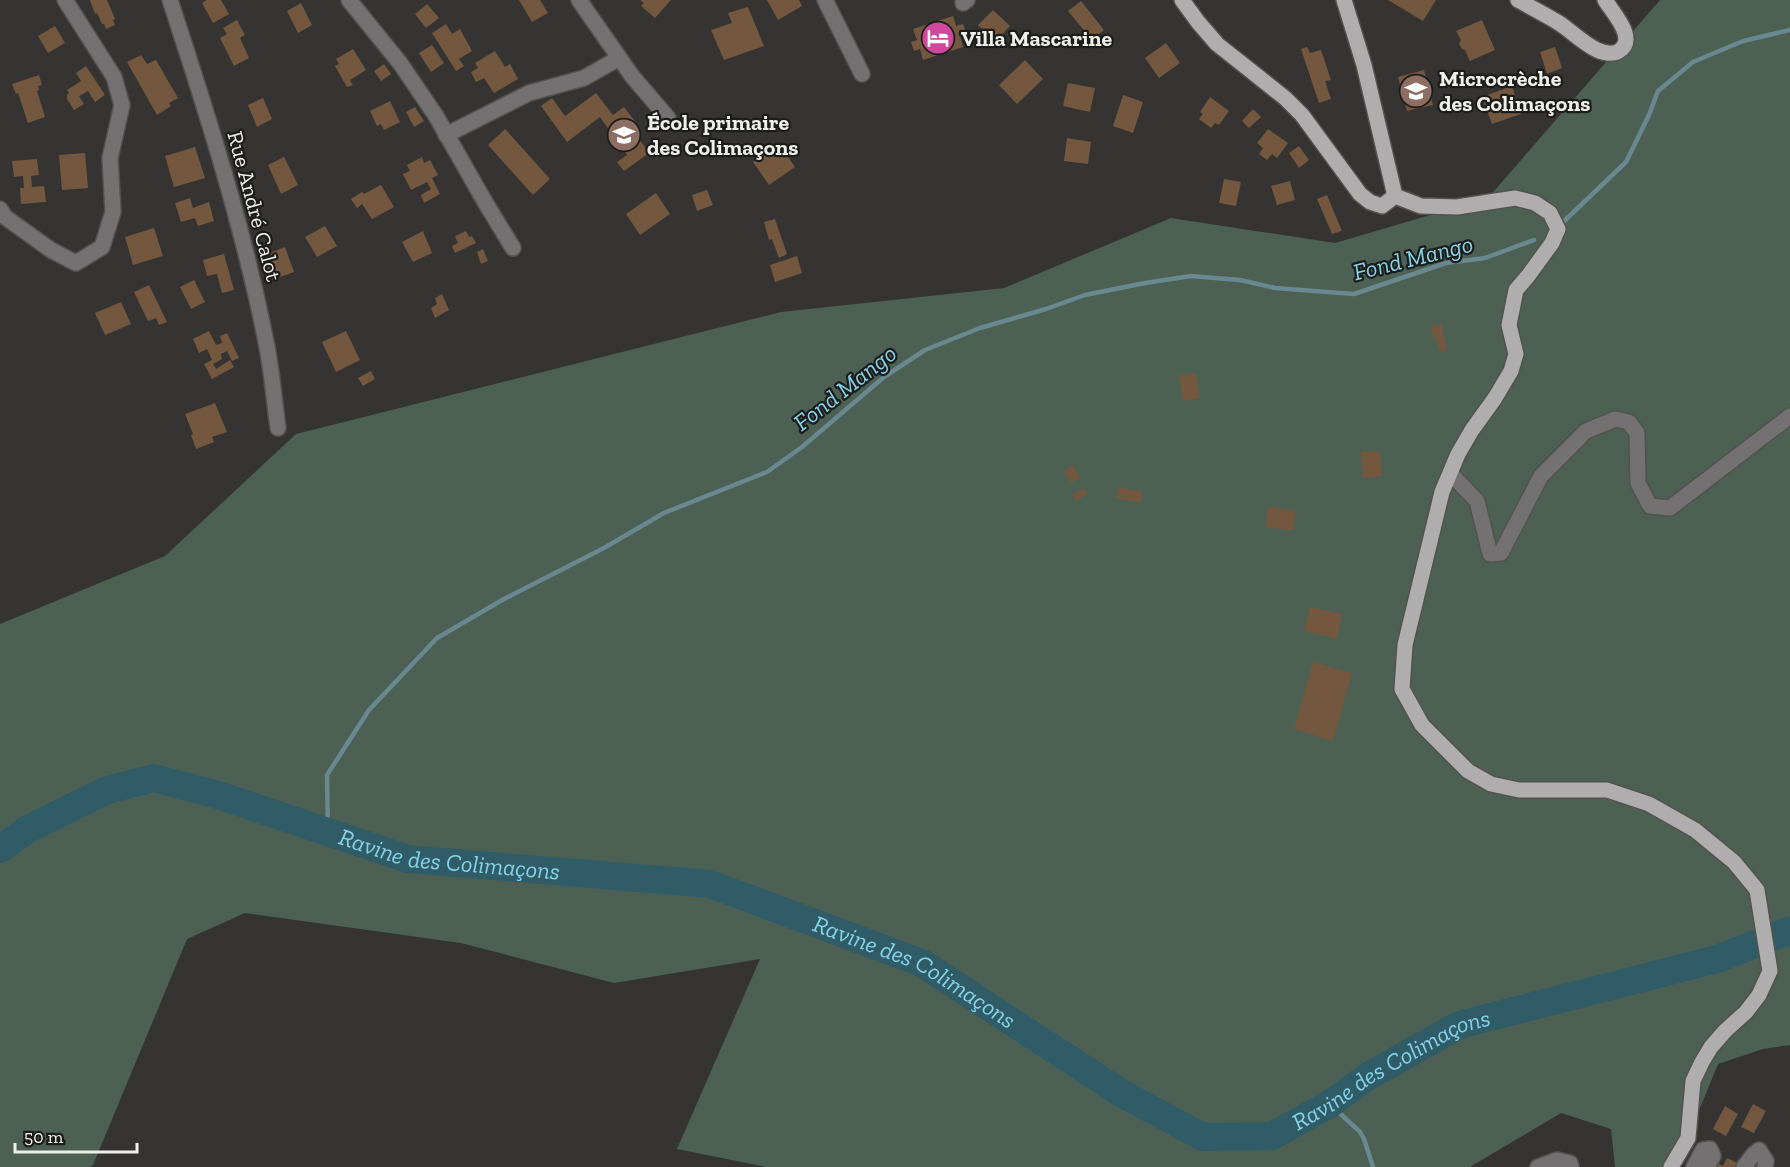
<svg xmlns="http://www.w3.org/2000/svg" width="1790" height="1167" viewBox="0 0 1790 1167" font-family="'Zilla Slab',serif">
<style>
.green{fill:#4c6054}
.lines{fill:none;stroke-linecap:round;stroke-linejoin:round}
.stream{stroke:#69888f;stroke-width:4.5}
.river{stroke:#305c67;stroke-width:28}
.building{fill:#73583f}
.minor-casing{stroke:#535250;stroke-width:18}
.major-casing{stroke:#535250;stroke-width:18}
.minor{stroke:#737172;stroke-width:15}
.major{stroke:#b0adae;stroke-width:15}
.labels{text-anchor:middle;stroke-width:4.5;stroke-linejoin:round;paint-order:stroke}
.poi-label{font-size:22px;font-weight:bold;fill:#efefed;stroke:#1c1c1b;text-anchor:start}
.street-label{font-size:22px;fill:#efefed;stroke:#1c1c1b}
.water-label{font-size:24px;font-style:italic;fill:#85d3e8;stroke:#1c1c1b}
</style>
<rect width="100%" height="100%" fill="#353432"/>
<path class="green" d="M1660,0H1790V1045L1763,1049L1718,1064L1676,1167H1615L1611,1129L1561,1113L1470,1167H766L677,1149L760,959L614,983L461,943L245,913L187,939L93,1165L90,1167H0V624L165,556L296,434L781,312L1004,288L1171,218L1335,243L1488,198Z"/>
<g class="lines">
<g class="stream">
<path d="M1559,226L1626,162L1649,115L1658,91L1693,62L1743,41L1790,30"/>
<path d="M328,833L327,775L369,710L437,638L504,599L604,548L664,513L767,472L802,447L884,377L925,350L980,328L1046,309L1085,295L1145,283L1191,276L1240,280L1275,288L1354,294L1446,263L1485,258L1534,240"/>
<path d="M1330,1104L1360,1132L1364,1139L1373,1167"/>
</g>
<path class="river" id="s1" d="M0,849L28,829L107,790L154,778L218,795L408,859L710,884L922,963L1121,1093L1203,1137L1272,1136L1330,1104L1367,1077L1459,1025L1717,959L1790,930"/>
</g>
<g class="building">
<path d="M90,0H107L115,19L113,20L115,25L106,29L104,24H102L97,13L95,14Z"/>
<path d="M207,0H221L229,14L213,23L202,3Z"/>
<path d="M519,0H540L548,13L532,22Z"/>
<path d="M640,0H671L655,18L641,6L644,3Z"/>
<path d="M767,0H799L802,6L778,20Z"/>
<path d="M1388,0H1436L1423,21Z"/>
<path d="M1081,1L1104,30L1092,40L1068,11Z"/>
<path d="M301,3L312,25L298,33L287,11Z"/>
<path d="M427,4L439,18L426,28L415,14Z"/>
<path d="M748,7L764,46L724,60L711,30L732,23L728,13Z"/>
<path d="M993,10L1010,26L995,42L978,25Z"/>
<path d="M953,16L956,26L963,24L967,35L960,36L963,47L923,60L920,49L914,51L911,42L917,40L913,29Z"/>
<path d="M237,20L245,35L240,38L249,58L234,66L220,38L227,34L223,28Z"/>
<path d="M1482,20L1495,50L1470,61L1465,50L1462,49L1459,44L1461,40L1456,31Z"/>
<path d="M446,24L452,34L460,29L472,51L459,59L464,66L456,71L432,33Z"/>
<path d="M55,26L65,43L48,53L38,36Z"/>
<path d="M1166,43L1180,63L1159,78L1145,58Z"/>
<path d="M432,45L444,63L431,72L419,53Z"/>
<path d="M1307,47L1310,53L1321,50L1331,80L1325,81L1331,99L1319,103L1301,49Z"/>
<path d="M1555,47L1562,68L1547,74L1540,52Z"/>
<path d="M353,49L366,70L350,80L353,85L347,87L335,66L339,64L336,59Z"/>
<path d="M495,51L505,67L510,64L518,79L494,93L484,78L476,82L471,72L478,68L475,63Z"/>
<path d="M141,55L147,64L156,60L178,98L169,103L171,106L157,115L127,62Z"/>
<path d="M1025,60L1043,79L1017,104L999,85Z"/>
<path d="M384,64L391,74L381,81L374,71Z"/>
<path d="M86,66L105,95L95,102L88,91L79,96L84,104L74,110L67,99V95L69,93L67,90L81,81L76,73Z"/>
<path d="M1424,70L1433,105L1407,111L1398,77Z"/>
<path d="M39,75L42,85L38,86L39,90L37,91L45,117L28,123L18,93L16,94L12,84Z"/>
<path d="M1068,83L1095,88L1090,112L1063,106Z"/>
<path d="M1512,86L1521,114L1492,124L1482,97Z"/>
<path d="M596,93L613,115L624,107L637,124L631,128L649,153L624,171L617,162L627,155L600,117L567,142L541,106L552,98L565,116Z"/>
<path d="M1123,95L1143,102L1133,133L1113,126Z"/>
<path d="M1210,97L1229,111L1219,125L1215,123L1211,128L1199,119L1203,114L1200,112Z"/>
<path d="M263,98L272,119L257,127L248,105Z"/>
<path d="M390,101L400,122L384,130L381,124L377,126L370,111Z"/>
<path d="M415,107L424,121L414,127L406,112Z"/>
<path d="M1253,109L1261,117L1249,128L1242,121Z"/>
<path d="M505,129L550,179L533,195L488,145Z"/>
<path d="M1268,129L1288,143L1277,158L1272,154L1267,160L1259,154L1263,148L1257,143Z"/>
<path d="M1067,138L1091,142L1088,164L1064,161Z"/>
<path d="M779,144L795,167L769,185L753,162Z"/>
<path d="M1299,146L1309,160L1299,168L1289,153Z"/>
<path d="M195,147L205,178L174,187L165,156Z"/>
<path d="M85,153L88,188L62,190L59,155Z"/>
<path d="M284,157L298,185L281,194L268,165Z"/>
<path d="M422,157L424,163L430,160L438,175L432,178L440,194L424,203L421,195L431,189L427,182L411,190L403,174L410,171L407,165Z"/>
<path d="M37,159L39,175L31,176L32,187L44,186L46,202L21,204L20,188H24L23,176L14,177L12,161Z"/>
<path d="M1224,179L1241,182L1236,206L1219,203Z"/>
<path d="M1290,181L1295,200L1277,205L1271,186Z"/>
<path d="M381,185L394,207L372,219L362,204L357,208L351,199L362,192L364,194Z"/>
<path d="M707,190L713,205L697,211L692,195Z"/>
<path d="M656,193L670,214L640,235L626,214Z"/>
<path d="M1327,195L1342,231L1332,234L1317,199Z"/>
<path d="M190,198L193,208L209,202L214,221L198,226L195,218L181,222L175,203Z"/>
<path d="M775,219L787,254L779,258L772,239L769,240L764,222Z"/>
<path d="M325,226L337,246L317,257L305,237Z"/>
<path d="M154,228L163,256L133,265L125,237Z"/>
<path d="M423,231L432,253L413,262L402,242Z"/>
<path d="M466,231L469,237L472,236L476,243L455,253L452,246L458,243L455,236Z"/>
<path d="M285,247L294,272L272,280L262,256Z"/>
<path d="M483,249L488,261L481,264L477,252Z"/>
<path d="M224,254L234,290L222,293L217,274L207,276L203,260Z"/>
<path d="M797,256L802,273L775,282L770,265Z"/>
<path d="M194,280L205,302L191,309L180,287Z"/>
<path d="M149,285L167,322L159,325L156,318L148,321L134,292Z"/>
<path d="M442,294L449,310L435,318L431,308L437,304L435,298Z"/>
<path d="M121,302L131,324L105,335L95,313Z"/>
<path d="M1442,324L1447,350L1439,351L1436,338H1433L1431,326Z"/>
<path d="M209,331L216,345L222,343L220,336L227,333L239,358L232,361L227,351L221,354L222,359L213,364L216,369L230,360L234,367L212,379L204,364L212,360L207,349L199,353L193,339Z"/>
<path d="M346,331L360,360L336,372L322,342Z"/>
<path d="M371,371L375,379L363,386L358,378Z"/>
<path d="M1196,373L1200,398L1183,401L1179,375Z"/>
<path d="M215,403L227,432L212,437L214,442L196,449L191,435L193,434L185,414Z"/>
<path d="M1380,451L1382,476L1363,478L1361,452Z"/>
<path d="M1073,465L1080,478L1071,483L1064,471Z"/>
<path d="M1119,487L1143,492L1141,503L1116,498Z"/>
<path d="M1084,488L1087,494L1076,501L1072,495Z"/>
<path d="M1268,507L1296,511L1293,531L1266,527Z"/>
<path d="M1310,607L1342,614L1337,639L1304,631Z"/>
<path d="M1313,662L1352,673L1333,741L1294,729Z"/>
<path d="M1753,1104L1766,1111L1754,1133L1741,1127Z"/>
<path d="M1725,1106L1738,1114L1726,1136L1713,1129Z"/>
<path d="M1727,1158L1738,1163L1736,1167H1717L1719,1164L1723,1166Z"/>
</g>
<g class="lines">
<g class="minor-casing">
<g id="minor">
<path d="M170,0C207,113 243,226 266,342C272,370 274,400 278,428"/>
<path d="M349,0L400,63L436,116L485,202L513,248"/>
<path d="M579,0L632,76L668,118"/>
<path d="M825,0L862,74"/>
<path d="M963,3L967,0"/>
<path d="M446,135L529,93L584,78L619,58"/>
<path d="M0,209L5,217L51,250L76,263L102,247L113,212L110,158L122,105L114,77L65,0"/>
<path d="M1450,473L1477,501L1490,554L1501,553L1541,476L1586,431L1615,419L1629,422L1637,433L1638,483L1650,506L1670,508L1790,416"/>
<path d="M1538,1167L1557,1160L1570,1163L1571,1167"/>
<path d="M1694,1167L1703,1150L1710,1149L1713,1156L1707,1167"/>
<path d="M1744,1167L1753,1155L1759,1150L1766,1161L1765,1167"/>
</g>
</g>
<g class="major-casing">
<g id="major">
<path d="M1182,0L1198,22L1217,44L1285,98L1302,115L1360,194L1370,202L1382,206L1395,196"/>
<path d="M1344,0L1364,65L1395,196"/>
<path d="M1518,0C1532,8 1546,15 1559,23C1571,31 1583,43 1597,50C1604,53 1612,55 1619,51C1638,39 1613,13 1605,0"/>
<path d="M1395,196L1421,206L1457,207L1515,198L1535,203L1550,213L1558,229L1552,243L1528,276L1516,290L1509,325L1516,354L1511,371L1495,398L1472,430L1458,454L1442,492L1405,645L1402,689L1422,725L1468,771L1491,784L1519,790H1607L1649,804L1695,830L1734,862L1757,890L1770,971L1759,995L1746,1012L1725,1031L1711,1047L1702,1062L1693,1081L1688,1138L1671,1167"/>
</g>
</g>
<use href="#minor" class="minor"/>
<use href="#major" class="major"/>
</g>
<defs>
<g id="hotel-disc" transform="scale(1.725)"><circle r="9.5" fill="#d1479c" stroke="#1c1c1b"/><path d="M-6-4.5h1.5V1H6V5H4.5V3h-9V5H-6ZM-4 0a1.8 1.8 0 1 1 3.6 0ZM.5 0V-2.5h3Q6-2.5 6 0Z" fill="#fff"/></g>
<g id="school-disc" transform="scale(1.725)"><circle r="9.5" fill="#8d6e63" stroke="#1c1c1b"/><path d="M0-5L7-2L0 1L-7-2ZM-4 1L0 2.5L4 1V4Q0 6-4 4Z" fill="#fff"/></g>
</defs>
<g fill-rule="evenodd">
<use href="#hotel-disc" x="938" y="38"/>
<use href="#school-disc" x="1416" y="91"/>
<use href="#school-disc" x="624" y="135"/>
</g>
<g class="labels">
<g class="poi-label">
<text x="961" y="46">Villa Mascarine</text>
<text x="1439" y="86">Microcrèche<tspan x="1439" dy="25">des Colimaçons</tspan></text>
<text x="647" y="130">École primaire<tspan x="647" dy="25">des Colimaçons</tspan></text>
</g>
<g class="street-label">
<text transform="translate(255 206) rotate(75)" y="8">Rue André Calot</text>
</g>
<g class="water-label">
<text transform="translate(1413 258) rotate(-14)" y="8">Fond Mango</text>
<text transform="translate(845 388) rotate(-38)" y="8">Fond Mango</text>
<text dy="8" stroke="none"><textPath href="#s1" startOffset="478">Ravine des Colimaçons</textPath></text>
<text dy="8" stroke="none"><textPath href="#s1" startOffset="964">Ravine des Colimaçons</textPath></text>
<text dy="8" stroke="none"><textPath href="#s1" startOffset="1504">Ravine des Colimaçons</textPath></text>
</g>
</g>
<path d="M15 1143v9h122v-9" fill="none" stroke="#efefed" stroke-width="3"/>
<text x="24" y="1143" font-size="18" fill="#efefed" stroke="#1c1c1b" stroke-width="4.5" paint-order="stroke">50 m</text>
</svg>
